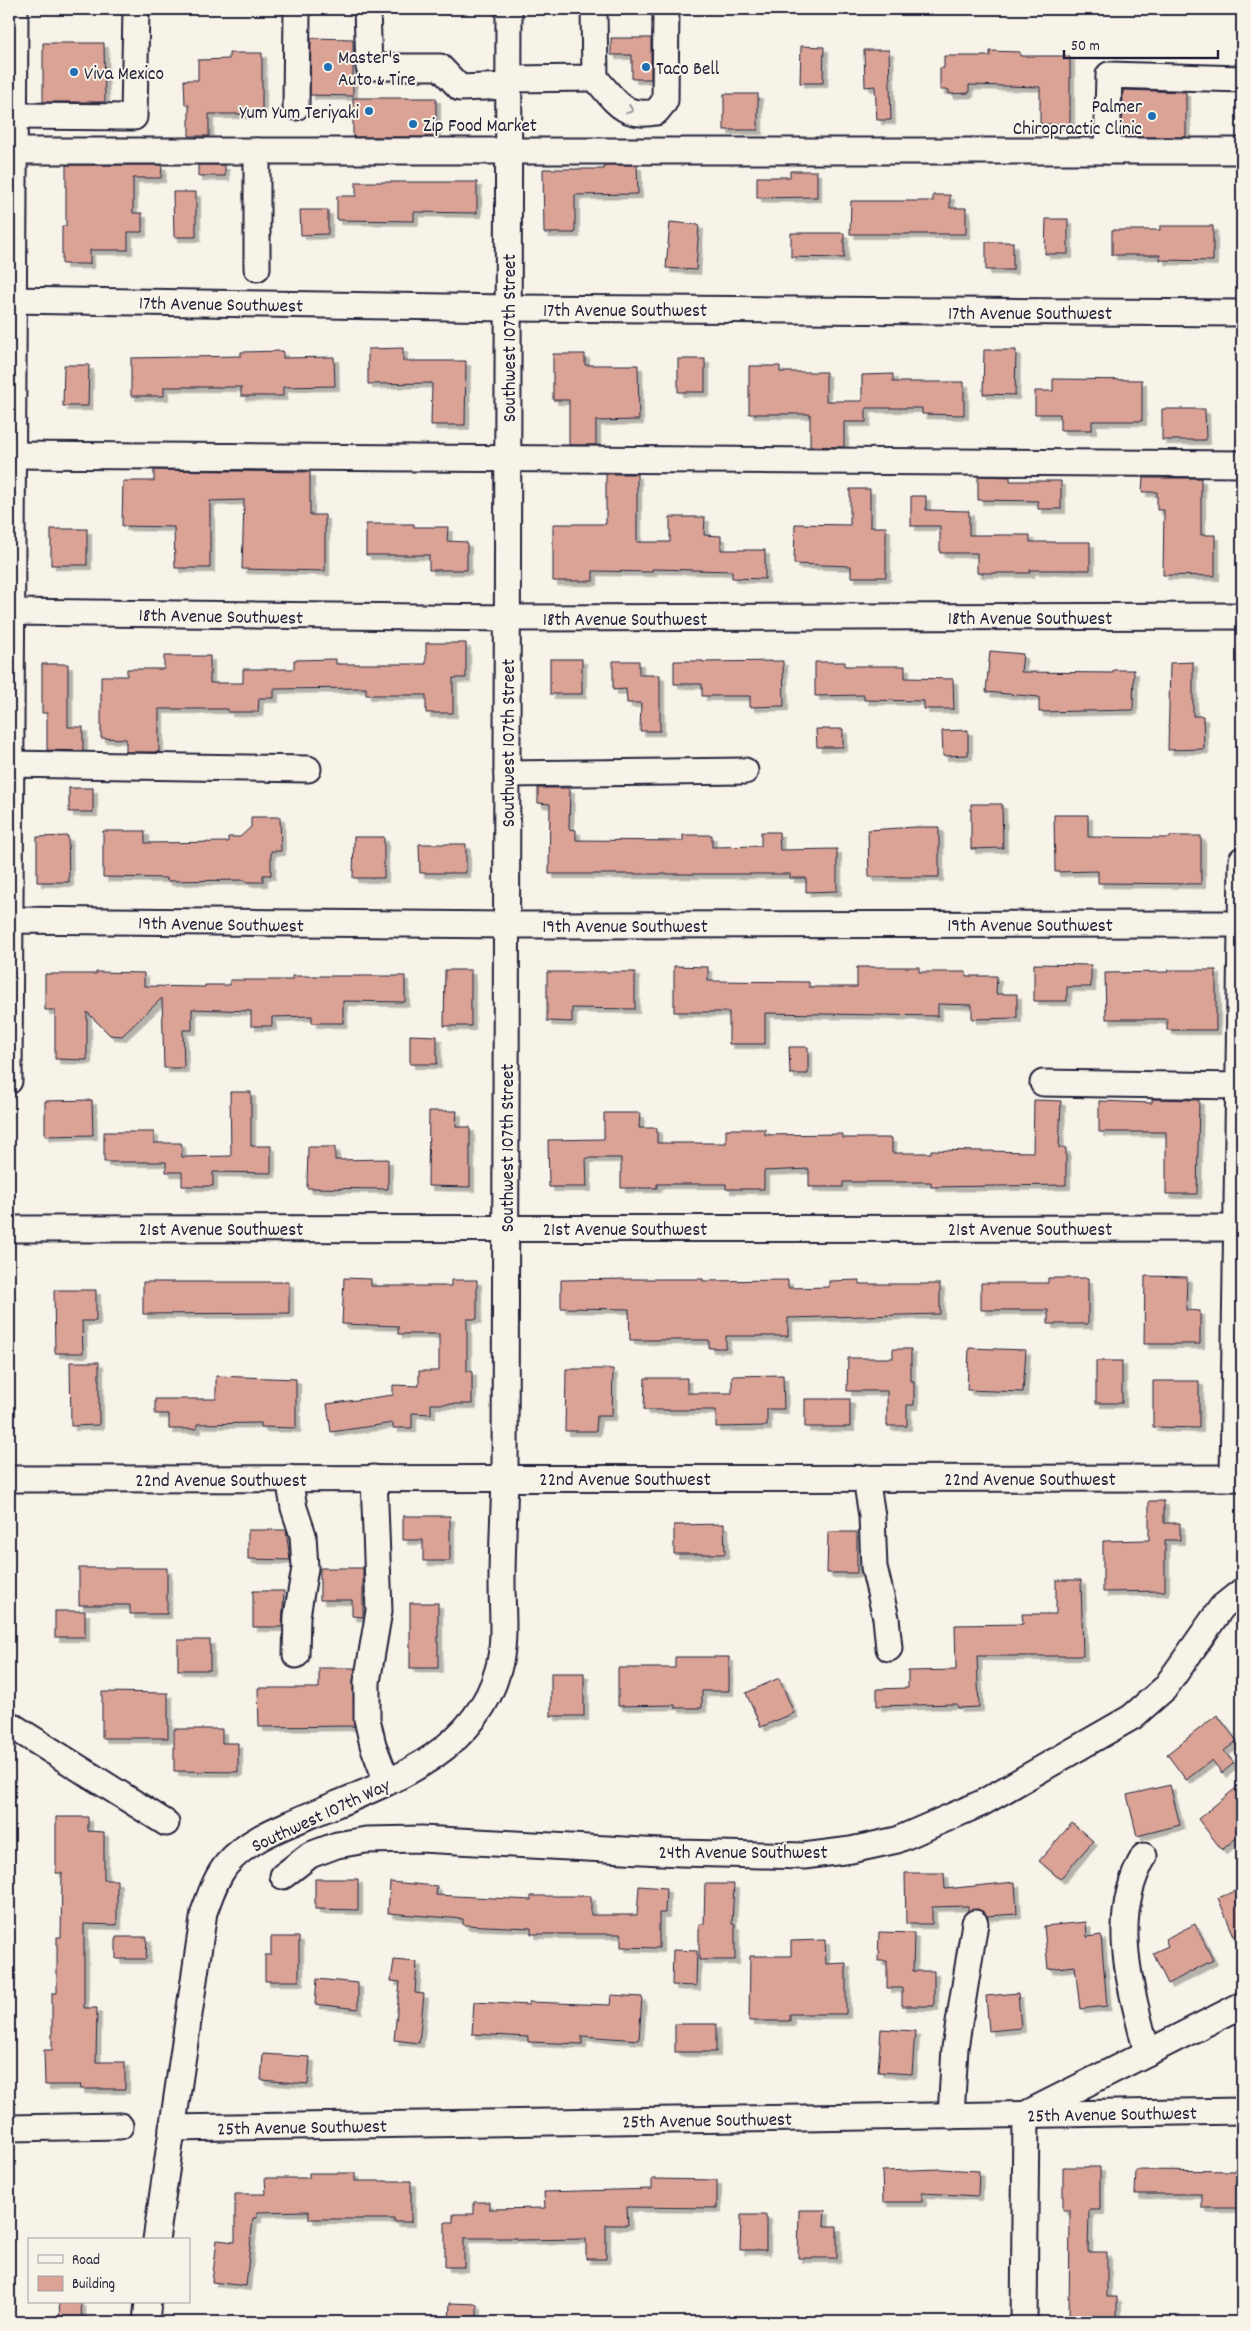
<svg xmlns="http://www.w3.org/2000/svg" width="1251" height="2331" viewBox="0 0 1251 2331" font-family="Dekko,sans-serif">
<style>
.building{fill:#dba296;stroke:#22223b;filter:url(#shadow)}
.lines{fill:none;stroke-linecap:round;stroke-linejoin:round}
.minor-casing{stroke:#22223b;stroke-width:29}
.minor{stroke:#f7f3e8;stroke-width:25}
.oneway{stroke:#97959a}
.poi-dot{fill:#1f6fb2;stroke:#f7f3e8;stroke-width:2}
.labels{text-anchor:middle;stroke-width:4;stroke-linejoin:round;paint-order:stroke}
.poi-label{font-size:19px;fill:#22223b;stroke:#f7f3e8;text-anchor:start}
.street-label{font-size:19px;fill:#22223b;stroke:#f7f3e8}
</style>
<defs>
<filter id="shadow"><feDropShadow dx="4.5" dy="4.5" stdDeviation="0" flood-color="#0004"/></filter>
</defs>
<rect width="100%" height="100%" fill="#f7f3e8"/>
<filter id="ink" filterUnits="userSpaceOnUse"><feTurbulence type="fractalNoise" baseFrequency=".02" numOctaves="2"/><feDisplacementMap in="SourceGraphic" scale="10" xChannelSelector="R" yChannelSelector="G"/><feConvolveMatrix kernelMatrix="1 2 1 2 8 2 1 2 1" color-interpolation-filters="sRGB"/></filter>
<g filter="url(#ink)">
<g class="building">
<path d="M311,38L353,39V96L310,95Z"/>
<path d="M611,38H651V79H632V55H611Z"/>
<path d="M43,43H104L105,102H43Z"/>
<path d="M801,46L824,47L823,83H800Z"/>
<path d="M864,50H889L891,120H877L875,86L865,87Z"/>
<path d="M990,51L1020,52V56H1070V124H1040V87L969,85V93L949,94V90H940V68H944V56H990Z"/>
<path d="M229,53H262V114H209V136H189V105H185L184,80H198V60L229,59Z"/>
<path d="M1123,90L1186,92V137H1122Z"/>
<rect x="724" y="94" width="34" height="36"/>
<rect x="353" y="98" width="83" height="39"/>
<path d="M66,165H162L161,178H133V213H142V232H128V250H90V264H62V226H66Z"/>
<rect x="198" y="165" width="27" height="11"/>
<path d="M604,165H637L638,194L575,195V233H544L543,169H604Z"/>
<path d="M790,171H817V197L757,198V177H790Z"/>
<path d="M356,182H477V213L414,212V221L337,220V196H356Z"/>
<path d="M173,192H196V237H174Z"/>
<path d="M933,195H950V208H966V234H850L851,201H933Z"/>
<path d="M300,210H328V234L301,235Z"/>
<path d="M1046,219H1068V254H1045Z"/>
<path d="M670,222L699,225L696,270L666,268Z"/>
<path d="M1160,226H1213V261L1160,260V255H1112V230H1160Z"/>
<path d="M791,233H844V258L791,257Z"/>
<rect x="986" y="242" width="27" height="28"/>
<path d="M403,348V361H466L465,425H431L432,383L368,384V349Z"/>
<path d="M984,350H1016L1015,395L983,394Z"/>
<path d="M283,351V358L334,357L335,386L283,387V396H241V387H164V396H131V358L241,356V352Z"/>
<path d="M553,354H585V365H638L639,420L596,421V445H569V400H553Z"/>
<rect x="678" y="359" width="27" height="33"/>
<path d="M64,365H89L88,406H63Z"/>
<path d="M749,366H780V372H826V401H862V375L893,374V382H964V415L922,414V408H866V422H844V447L810,446V414H749Z"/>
<path d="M1053,379L1142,380V421H1092V430H1060V414H1035V391H1053Z"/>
<path d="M1162,409H1205L1206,440H1162Z"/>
<path d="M154,470L310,472V515H325V571L242,569L244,500L210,501V568H175L174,527L122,526L123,481H154Z"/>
<path d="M606,474H637V542H670V517H705L704,535L721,536V550H765V579L732,578V571L652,569V572L593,571V581H553V524H606Z"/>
<path d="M978,476L1010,477V481H1061V509H1038V501L978,500Z"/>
<path d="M1143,478H1201V535H1215V576L1163,575L1164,510H1157V492H1142Z"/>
<path d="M850,489H870V527H886V577H851V566L794,564L795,524L850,525Z"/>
<path d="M911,496H926V510L969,511V535H1030V542H1090V570H1030V573H977V553H940V526H911Z"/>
<path d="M366,524H414V527H448L447,541L467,542V570H429V555H366Z"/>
<rect x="51" y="529" width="36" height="36"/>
<path d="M426,643H466V678H453V713H426V695H366V688L274,689V698H259L258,712H228V709H159V752H126V739L101,738V676H127V669H164V656H210V683H243V669H294V660L336,659V664H426Z"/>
<path d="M990,651L1023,654L1021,672L1113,673V670H1134L1133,710L1039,712V697L986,692Z"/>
<rect x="550" y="659" width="32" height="35"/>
<path d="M613,661H639V675H660V731H640L641,703H627L626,689L613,690Z"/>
<path d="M674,661H703V662L783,661L784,706L750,707V696H702V684H674Z"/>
<path d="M815,662H845V666H905V678L953,679L954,709H924V701L864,700V695L815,696Z"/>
<path d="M1193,662V716H1203L1204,749L1168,750L1170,663Z"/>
<path d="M42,664H68V727H83V751L47,750V713H42Z"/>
<path d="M816,729H843V747H817Z"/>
<path d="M968,730V755L943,756L942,731Z"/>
<rect x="69" y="788" width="24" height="24"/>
<path d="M538,788H570L569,829L576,830V840L683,841V835H712V847L761,846V832H779L780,850L837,849V891L806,892V878H790V874H549L550,804L538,803Z"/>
<path d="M971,804H1002L1003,848L971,849Z"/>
<path d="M1054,815H1088V837L1170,838V836H1201V884L1098,883V871L1055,872Z"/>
<path d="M251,817H280L281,851H271V875H263V882H245V880L167,881V878L103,877V831H145V843L228,842V837H240L251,827Z"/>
<path d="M916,827H939V877H869L868,830Z"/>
<path d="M68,836L69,882H37V837Z"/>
<path d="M354,837H384V878H353Z"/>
<path d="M419,844H466V873H420Z"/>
<path d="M1034,964L1091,965V987H1067V1001H1034Z"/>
<path d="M674,966L708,967V981L809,982V987H857V967H919V972H966V976H997L996,994H1017V1018L972,1019V1005L938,1004V1016L765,1013V1044H729V1012H674Z"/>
<path d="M445,970H471V1026H444Z"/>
<path d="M1168,970H1216V1030H1167V1019H1106L1105,973L1168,972Z"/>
<path d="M96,972L144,973V986L205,987V985H230V980H292V976H405V1002L343,1001V1023H312V1016L272,1017V1026H251V1011L192,1009V1030H183L184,1068H164L162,998L122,1036L110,1035L87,1012V1060L55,1059V1010H45V974H96Z"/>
<path d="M547,972H635V1009L572,1008V1022L547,1021Z"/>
<path d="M410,1035L437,1036V1064H410Z"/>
<path d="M789,1047H808V1074H790Z"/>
<path d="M230,1092H251V1146H271V1173L213,1172V1186H182V1172H166V1162H104V1132H154V1143H181L182,1157L231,1156Z"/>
<path d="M1152,1099L1199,1100L1197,1194H1166V1132H1099V1101L1152,1103Z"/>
<path d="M92,1100L93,1135L45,1136V1101Z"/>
<path d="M1034,1100L1061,1101L1059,1148H1066V1185L931,1187V1182H843V1187H809V1169L764,1171V1189H726V1184H657V1188H621V1158H586L587,1187H549L548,1140L604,1139V1113H640L639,1128H657V1143H726V1129H765V1135L843,1134V1138H892V1153H931V1150L1033,1152Z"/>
<path d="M429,1111H457L456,1127H470V1187L428,1186Z"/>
<path d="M308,1147H335V1160L388,1159V1189L307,1188Z"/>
<path d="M1145,1276L1187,1277L1186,1310L1200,1311V1344H1144Z"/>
<path d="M344,1278L371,1279V1286H451V1280H477V1319H467V1371H472V1404H431V1414L412,1413V1428H393V1423L331,1432L327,1404L393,1395V1385L419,1386V1371H439V1334H398V1326L342,1324Z"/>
<path d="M1048,1278H1088V1324H1048V1310H981V1283H1048Z"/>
<path d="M629,1279H703V1281L788,1280V1288L829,1287V1281L859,1280V1284H940V1314L788,1318V1336H726V1348H709V1340H630L629,1309L561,1308V1280Z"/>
<path d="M143,1282H289V1313L143,1314Z"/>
<path d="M54,1290H96V1321H82L83,1353H55Z"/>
<path d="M969,1348L1026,1350L1023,1392L967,1390Z"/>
<path d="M893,1349H911V1381H914V1405H907V1426H887V1391H847L848,1358H893Z"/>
<rect x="1096" y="1361" width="26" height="42"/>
<path d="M70,1362H99V1425L71,1426Z"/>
<path d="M566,1369H613L612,1416H597L596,1431H565Z"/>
<path d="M783,1375L784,1409H767V1426L716,1427V1410H644L645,1378H687V1393H732V1376Z"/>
<path d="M216,1376L296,1379V1428L261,1427V1423L197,1424V1429H169V1414H155V1399H216Z"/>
<path d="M1153,1381H1199V1428L1153,1427Z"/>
<rect x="805" y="1399" width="45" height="28"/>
<path d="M1149,1501H1164V1523H1180V1540H1165V1591L1103,1592V1541L1149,1540Z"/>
<path d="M403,1516H450V1561H423V1540H403Z"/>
<path d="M724,1524L725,1554H674V1525Z"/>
<path d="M248,1530H286L290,1560L248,1559Z"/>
<path d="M828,1532H857V1573H827Z"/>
<path d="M79,1568H167V1614H130V1605H79Z"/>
<path d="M320,1568H363V1617L352,1616V1600H320Z"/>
<path d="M1056,1580H1081L1083,1656H977L979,1707L958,1708L957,1704L877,1706V1689L908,1688V1671L956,1670L955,1625L1023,1624L1022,1614H1056Z"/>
<path d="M253,1591H284L282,1627H253Z"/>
<rect x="410" y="1603" width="28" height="65"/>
<rect x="55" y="1611" width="30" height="26"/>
<rect x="178" y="1640" width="32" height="30"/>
<path d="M675,1657H729V1691H702V1708H675V1705L618,1706V1668H675Z"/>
<path d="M319,1668H355L353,1682L354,1726L259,1727L258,1688H319Z"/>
<rect x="551" y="1673" width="33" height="43"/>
<path d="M779,1678L794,1713L761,1727L746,1693Z"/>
<path d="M102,1692L168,1693V1738H102Z"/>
<path d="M1217,1715L1237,1741L1224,1751L1234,1763L1222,1773L1212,1760L1186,1780L1167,1754Z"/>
<path d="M174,1729H222V1743H238V1772L174,1771Z"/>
<path d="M1242,1783V1833L1222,1850L1198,1819Z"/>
<path d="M1170,1785L1180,1825L1137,1836L1127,1795Z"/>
<path d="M56,1817H88V1831L104,1832V1880H117V1925L84,1924V2008H97L96,2062H125V2089H80L81,2085H45L44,2050H52V1993H57V1937H61L62,1873H56Z"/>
<path d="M1072,1823L1093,1841L1060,1879L1039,1861Z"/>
<path d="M905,1873H944L945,1889L1015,1882L1017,1914L987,1916L978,1909L968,1911V1906L932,1907V1924H906Z"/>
<path d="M315,1879H358V1910L315,1909Z"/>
<path d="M390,1882L437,1886L436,1895L531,1900V1896H591V1915H637L639,1886L666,1888L665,1913H659V1948L621,1947V1934H531V1928L463,1925V1919L388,1913Z"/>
<path d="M705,1884H734L732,1924H735V1960H699V1924H704Z"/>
<path d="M1242,1888V1955L1218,1898Z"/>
<path d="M1086,1922L1087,1937L1101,1935L1107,2006L1080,2009L1075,1966L1048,1969L1044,1926Z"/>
<path d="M1195,1924L1213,1960L1168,1984L1153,1953L1168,1946L1165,1939Z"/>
<path d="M879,1932L914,1933L913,1971H934V2006H902V1988H887V1961H878Z"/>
<path d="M116,1937H147L146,1959H116Z"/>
<path d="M271,1937H299V1981H265V1955H271Z"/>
<path d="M825,1940L826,1964L846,1963V2014H790V2021H749L750,1956H791V1941Z"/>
<path d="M673,1950L697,1951L696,1986L672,1985Z"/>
<path d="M394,1960L417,1962L415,1993L424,1994L419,2043L394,2040L400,1982L391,1981Z"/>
<path d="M317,1979L358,1983V2009L315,2004Z"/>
<path d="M1018,1993L1021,2028L989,2031L986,1996Z"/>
<path d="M611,1995L642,1997L639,2040L582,2036V2044L528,2042V2037L472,2034L474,2002L529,2005V2002L610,2005Z"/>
<rect x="675" y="2024" width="41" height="28"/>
<path d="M881,2029L915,2031L912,2074L878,2072Z"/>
<path d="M263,2054L310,2057L308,2084L261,2080Z"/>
<path d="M1063,2167H1100V2210H1089L1088,2252H1107V2297H1117V2322H1069L1070,2210H1063Z"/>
<path d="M942,2169L979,2171L978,2196L922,2193V2202H883L882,2171Z"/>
<path d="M1136,2170L1242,2171V2208H1202V2194H1135Z"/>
<path d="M309,2173H355V2181H411V2222H394V2219H309V2211L257,2212V2218H253L246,2286L212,2282L217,2240L235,2242V2194H266L265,2178H309Z"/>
<path d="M652,2179L717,2180V2208L627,2207L628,2225H606V2259H586V2239L518,2240L517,2238H464V2267H445V2222H453V2214H474V2202H489V2209L545,2208L544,2192L652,2189Z"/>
<path d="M799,2210H825L824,2226H837V2258H798Z"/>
<path d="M741,2215H766V2250H740Z"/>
<path d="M59,2302H81L82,2322H60Z"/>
<path d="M450,2303L477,2304V2322H449Z"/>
</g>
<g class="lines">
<g class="minor-casing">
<g id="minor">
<path d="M367,9L369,67H440L460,88L509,86"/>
<path d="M595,78C616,101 622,118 656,112L665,101L666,9"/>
<path d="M509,79L595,78L594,9"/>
<path d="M296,107L297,9"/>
<path d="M15,116L134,117L136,9"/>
<path d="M9,151H1242"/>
<path d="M257,151V268"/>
<path d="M1107,151L1109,75L1242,79"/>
<path d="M9,300L508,308L1242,313"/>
<path d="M9,455L1242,464"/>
<path d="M9,612L507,618L1242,616"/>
<path d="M9,764L308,769"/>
<path d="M507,774L745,771"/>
<path d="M9,920L507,925L1242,924"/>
<path d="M9,1081L15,9"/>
<path d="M1043,1083L1239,1086"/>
<path d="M9,1229L1242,1228"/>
<path d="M289,1478L294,1508L303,1535L305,1568L297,1616L296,1655"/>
<path d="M374,1478L379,1611L367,1682V1719L373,1745L387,1782"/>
<path d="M866,1478L872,1516L874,1567L886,1618L889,1648"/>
<path d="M1233,1478L1242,860"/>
<path d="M9,1479L1242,1478"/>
<path d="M9,1724L166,1823"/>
<path d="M1144,1856C1108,1919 1131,1987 1147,2053"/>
<path d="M283,1876L310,1855L337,1845L366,1840L421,1839L680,1853L804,1856L851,1850L897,1840L982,1803L1132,1717L1165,1688L1222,1607L1242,1591"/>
<path d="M951,2116L955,2048L975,1923"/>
<path d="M9,2128L120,2126"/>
<path d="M172,2128L1242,2111"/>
<path d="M156,2240L204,1912C210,1896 216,1877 227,1864C246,1842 274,1830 301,1819C375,1787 474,1759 498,1670C506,1643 502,1611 502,1583C502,1548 504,1513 505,1478L509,9"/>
<path d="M146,2322L148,2302"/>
<path d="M1024,2322L1026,2114L1242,2005"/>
</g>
</g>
<use href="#minor" class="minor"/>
</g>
<defs><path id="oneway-chevron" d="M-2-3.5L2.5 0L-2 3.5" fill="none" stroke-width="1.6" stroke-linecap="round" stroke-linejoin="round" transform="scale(1.25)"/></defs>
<use class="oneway" href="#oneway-chevron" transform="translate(630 110) rotate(22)"/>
</g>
<g class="poi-dot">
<circle cx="328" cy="67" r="5"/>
<circle cx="646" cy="67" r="5"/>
<circle cx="74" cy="72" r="5"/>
<circle cx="369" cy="111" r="5"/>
<circle cx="1152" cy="116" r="5"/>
<circle cx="413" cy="124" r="5"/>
</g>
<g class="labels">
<g class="poi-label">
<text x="338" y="63">Master's<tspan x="338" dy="22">Auto &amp; Tire</tspan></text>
<text x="656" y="74">Taco Bell</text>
<text x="84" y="79">Viva Mexico</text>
<text x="1142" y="112" text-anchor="end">Palmer<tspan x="1142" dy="22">Chiropractic Clinic</tspan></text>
<text x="359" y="118" text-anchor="end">Yum Yum Teriyaki</text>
<text x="423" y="131">Zip Food Market</text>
</g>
<g class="street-label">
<text transform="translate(221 303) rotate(1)" y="7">17th Avenue Southwest</text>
<text x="625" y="316">17th Avenue Southwest</text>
<text x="1030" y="319">17th Avenue Southwest</text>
<text transform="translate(508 338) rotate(-90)" y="7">Southwest 107th Street</text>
<text transform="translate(221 615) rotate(1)" y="7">18th Avenue Southwest</text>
<text x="1030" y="624">18th Avenue Southwest</text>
<text x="625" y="625">18th Avenue Southwest</text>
<text transform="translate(507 743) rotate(-90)" y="7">Southwest 107th Street</text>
<text transform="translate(221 923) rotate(1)" y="7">19th Avenue Southwest</text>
<text x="1030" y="931">19th Avenue Southwest</text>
<text x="625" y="932">19th Avenue Southwest</text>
<text transform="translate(506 1148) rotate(-90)" y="7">Southwest 107th Street</text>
<text x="221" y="1235">21st Avenue Southwest</text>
<text x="625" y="1235">21st Avenue Southwest</text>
<text x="1030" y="1235">21st Avenue Southwest</text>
<text x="625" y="1485">22nd Avenue Southwest</text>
<text x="1030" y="1485">22nd Avenue Southwest</text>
<text x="221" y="1486">22nd Avenue Southwest</text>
<text transform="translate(320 1814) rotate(-25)" y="7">Southwest 107th Way</text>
<text x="743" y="1858">24th Avenue Southwest</text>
<text transform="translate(1112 2113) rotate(-1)" y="7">25th Avenue Southwest</text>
<text transform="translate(707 2119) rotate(-1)" y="7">25th Avenue Southwest</text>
<text transform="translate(302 2126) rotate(-1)" y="7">25th Avenue Southwest</text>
</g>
</g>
<rect width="1251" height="2331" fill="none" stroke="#f7f3e8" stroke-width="30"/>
<rect x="15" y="15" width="1221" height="2301" fill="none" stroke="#22223b" stroke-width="2" filter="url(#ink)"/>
<rect x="28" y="2238" width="162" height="65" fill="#f7f3e8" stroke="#a29fa3"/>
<rect x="38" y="2255" width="25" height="8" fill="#f7f3e8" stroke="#a29fa3"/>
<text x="72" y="2264" font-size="15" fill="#22223b">Road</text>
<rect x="38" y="2276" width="25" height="15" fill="#dba296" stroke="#a29fa3"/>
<text x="72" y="2288" font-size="15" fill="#22223b">Building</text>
<path d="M1064 50v8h154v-8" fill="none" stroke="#22223b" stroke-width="2.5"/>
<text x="1071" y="50" font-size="15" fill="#22223b" stroke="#f7f3e8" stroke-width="4" paint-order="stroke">50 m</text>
</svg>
